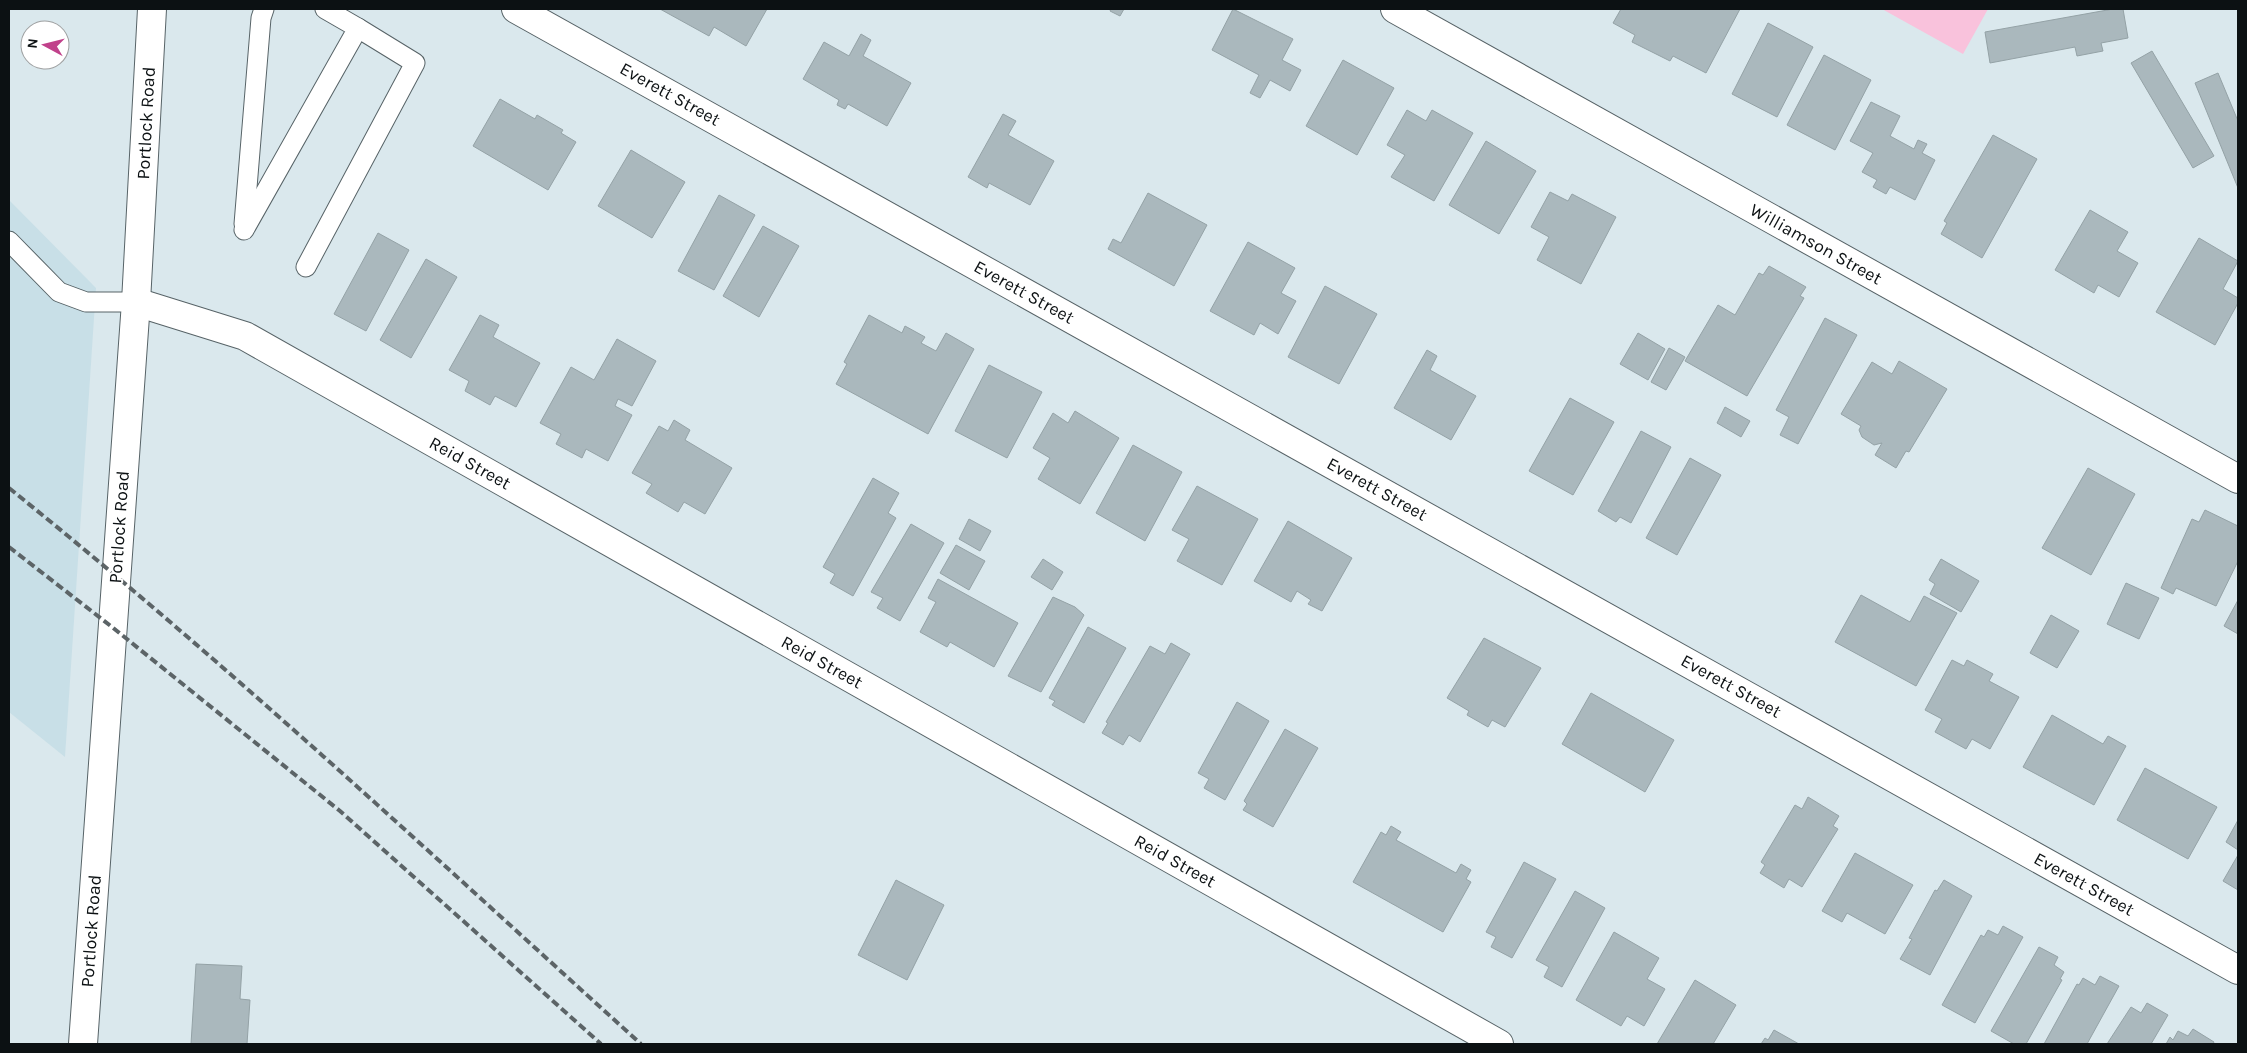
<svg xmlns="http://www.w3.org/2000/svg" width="2247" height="1053" viewBox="0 0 2247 1053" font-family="Karla,sans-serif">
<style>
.built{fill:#c8dfe7}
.green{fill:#f9c2dc}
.building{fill:#aab8bd;stroke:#94a2a6}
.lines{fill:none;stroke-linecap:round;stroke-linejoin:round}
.lane-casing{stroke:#576367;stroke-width:21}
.street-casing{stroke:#576367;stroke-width:30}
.secondary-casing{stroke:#576367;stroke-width:30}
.lane{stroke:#fff;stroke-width:19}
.street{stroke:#fff;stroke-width:28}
.secondary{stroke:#fff;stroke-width:28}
.rail{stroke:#5c6467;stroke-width:4;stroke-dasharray:8 4;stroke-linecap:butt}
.labels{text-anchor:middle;stroke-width:4;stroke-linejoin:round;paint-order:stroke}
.street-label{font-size:18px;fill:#0c1113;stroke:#fff}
</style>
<rect width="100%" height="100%" fill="#dae8ed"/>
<path class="built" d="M9,200L96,288L65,757L9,712Z"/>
<path class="green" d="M1882,9H1988L1963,54Z"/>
<g class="building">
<path d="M660,9H767L746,46L714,27L709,36Z"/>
<path d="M1111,9H1124L1120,16L1110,11Z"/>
<path d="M1233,9L1293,39L1282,60L1301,70L1290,91L1270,80L1260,98L1250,93L1259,75L1212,50Z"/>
<path d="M1621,9H1740L1706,73L1673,56L1670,61L1632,42L1635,35L1613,23Z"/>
<path d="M2113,9H2123L2128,38L2101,43L2103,51L2077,56L2075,47L1990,63L1985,32Z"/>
<path d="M1768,23L1813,47L1777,117L1732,94Z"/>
<path d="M861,34L871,40L863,56L911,83L887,126L848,104L845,109L837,105L839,100L803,79L824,42L849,56Z"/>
<path d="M2152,51L2214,156L2193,168L2131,63Z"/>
<path d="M1824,55L1871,80L1835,150L1787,125Z"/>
<path d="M1343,60L1394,88L1357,155L1306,126Z"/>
<path d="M2218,73L2238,121V188L2195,83Z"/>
<path d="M500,99L535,119L537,115L563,130L561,133L576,142L548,190L473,146Z"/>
<path d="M1871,102L1900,116L1890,136L1914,149L1918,140L1927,144L1922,153L1935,160L1915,200L1890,187L1886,194L1873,187L1877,180L1862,172L1873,153L1850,141Z"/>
<path d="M1407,110L1426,121L1432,110L1473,133L1434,201L1391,177L1405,155L1387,145Z"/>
<path d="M1003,114L1016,121L1008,135L1054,161L1030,205L989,183L987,188L968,177Z"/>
<path d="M1993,135L2037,159L1982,258L1941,234L1947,223L1944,221Z"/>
<path d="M1486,141L1536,171L1499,234L1449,205Z"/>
<path d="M631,150L685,182L652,238L598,206Z"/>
<path d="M1550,192L1568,201L1572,194L1616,217L1581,284L1537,260L1549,237L1531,227Z"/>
<path d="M1148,193L1207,225L1174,286L1108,249L1113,239L1121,243Z"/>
<path d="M719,195L755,215L714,290L678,271Z"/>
<path d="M2090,210L2128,232L2117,251L2138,263L2119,297L2098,285L2094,293L2055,270Z"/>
<path d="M763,226L799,246L759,317L723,296Z"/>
<path d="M378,233L409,250L366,331L334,314Z"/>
<path d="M2199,238L2238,261L2223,289L2238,298V303L2215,345L2156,312Z"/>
<path d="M1248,242L1295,268L1281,293L1296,301L1278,334L1260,323L1254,335L1210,311Z"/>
<path d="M426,259L457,277L411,358L380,340Z"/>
<path d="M1769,266L1806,287L1800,296L1804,298L1747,396L1685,361L1718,305L1735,315L1759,273L1763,275Z"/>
<path d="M1325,286L1377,314L1339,384L1288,357Z"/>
<path d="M480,315L499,325L493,337L540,363L516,407L495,396L490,405L465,391L469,381L449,370Z"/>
<path d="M869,315L902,333L905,326L925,337L921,343L936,351L946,333L974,349L928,434L836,384L847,364L844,362Z"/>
<path d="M1825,318L1857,335L1798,444L1780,435L1789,417L1776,410Z"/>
<path d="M1638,333L1665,349L1648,380L1620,364Z"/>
<path d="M617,339L656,361L632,406L618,399L615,406L632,415L608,461L586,449L582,458L556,444L561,434L540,423L571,367L594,380Z"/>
<path d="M1669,348L1685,357L1666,390L1651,382Z"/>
<path d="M1427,350L1437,356L1430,370L1476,396L1451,440L1394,408Z"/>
<path d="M1899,361L1947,389L1909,452L1906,451L1896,468L1875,455L1882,443L1874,445L1862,437L1859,430L1861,426L1841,414L1872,362L1892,374Z"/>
<path d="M989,365L1042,392L1007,458L955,431Z"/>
<path d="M1570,398L1614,422L1573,495L1529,471Z"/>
<path d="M1725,407L1750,421L1741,437L1717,423Z"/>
<path d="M1075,411L1119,438L1080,504L1038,479L1050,458L1033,448L1053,413L1068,423Z"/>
<path d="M674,420L690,430L685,440L732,468L705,514L684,502L678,512L646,493L652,484L632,473L659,426L668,431Z"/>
<path d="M1641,431L1671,447L1631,523L1620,517L1616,522L1598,511Z"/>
<path d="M1133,445L1182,472L1145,541L1096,513Z"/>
<path d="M1690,458L1721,475L1677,555L1646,538Z"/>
<path d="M2088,468L2135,494L2091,575L2042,548Z"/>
<path d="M873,478L899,493L888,513L896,518L853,596L830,583L835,574L823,567Z"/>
<path d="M1197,486L1258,519L1222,585L1177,561L1189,539L1172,530Z"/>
<path d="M2205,510L2238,526V561L2216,606L2176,588L2173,594L2161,588L2192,519L2199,522Z"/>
<path d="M969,519L991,531L980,551L959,539Z"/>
<path d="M1288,521L1352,558L1322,611L1308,604L1311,600L1297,591L1291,602L1254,581Z"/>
<path d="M911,524L944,543L900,621L877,608L883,598L871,592Z"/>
<path d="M956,545L985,561L969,590L940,573Z"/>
<path d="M1043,559L1063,572L1052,590L1031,577Z"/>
<path d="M1941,559L1979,581L1961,612L1930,594L1935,584L1929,580Z"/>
<path d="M938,579L1018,623L994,667L950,642L947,647L920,632L936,602L928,598Z"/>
<path d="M2126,583L2159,598L2139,639L2107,624Z"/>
<path d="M1861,595L1910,622L1924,596L1957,613L1916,686L1835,642Z"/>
<path d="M1053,597L1075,607L1084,615L1041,692L1008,676Z"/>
<path d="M2238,600V634L2224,626Z"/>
<path d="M2051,615L2079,631L2057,668L2030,653Z"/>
<path d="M1088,627L1126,648L1084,723L1052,705L1055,701L1049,698Z"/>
<path d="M1484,638L1541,668L1505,727L1492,720L1488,727L1467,715L1469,711L1447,698Z"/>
<path d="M1171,643L1190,654L1140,742L1129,735L1123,745L1102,733L1108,723L1106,722L1150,646L1165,654Z"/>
<path d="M1952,660L1964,666L1967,660L1993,674L1989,681L2019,697L1990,749L1972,739L1966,749L1935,732L1942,719L1925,710Z"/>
<path d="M1591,693L1674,740L1645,792L1562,744Z"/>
<path d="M1237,702L1269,721L1225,800L1204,788L1209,779L1198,773Z"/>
<path d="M2052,715L2103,744L2108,736L2126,746L2094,805L2023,767Z"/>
<path d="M1285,729L1318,748L1273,827L1243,810L1247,804L1244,801Z"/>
<path d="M2145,768L2217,807L2188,859L2117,820Z"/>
<path d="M1808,797L1839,816L1833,826L1838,829L1802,887L1789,879L1784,888L1760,873L1765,865L1761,862L1795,805L1802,809Z"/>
<path d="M2238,820V850L2226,842Z"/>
<path d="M1391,826L1401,832L1396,840L1456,873L1461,864L1471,870L1466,879L1471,882L1443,932L1353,882L1381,832L1386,835Z"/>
<path d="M1855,853L1913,885L1885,934L1847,913L1842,922L1822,911Z"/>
<path d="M2238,855V890L2223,881Z"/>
<path d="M1524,862L1556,879L1512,958L1491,947L1496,937L1486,932Z"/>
<path d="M896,880L944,905L907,980L858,955Z"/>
<path d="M1944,880L1972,896L1930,975L1900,959L1912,939L1909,938L1935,890L1937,891Z"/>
<path d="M1575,891L1605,908L1562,987L1544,977L1549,967L1536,960Z"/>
<path d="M2003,926L2023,937L1975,1023L1942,1005L1981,935L1984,937L1988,930L1998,935Z"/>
<path d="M1614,932L1659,958L1647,979L1665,989L1644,1026L1627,1016L1621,1026L1576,1000Z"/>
<path d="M2039,947L2058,957L2054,965L2064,972L2060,979L2062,980L2026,1044H2014L1991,1031Z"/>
<path d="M196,964L242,966L240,999L250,1000L247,1044H191Z"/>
<path d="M2100,976L2119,986L2087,1044H2044L2077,984L2079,985L2083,978L2095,985Z"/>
<path d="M1695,980L1736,1005L1713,1044H1657Z"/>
<path d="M2147,1003L2168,1015L2151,1044H2107L2131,1007L2141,1013Z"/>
<path d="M2193,1029L2214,1042L2213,1044H2166L2170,1037L2173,1040L2178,1031L2188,1036Z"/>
<path d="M1774,1030L1799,1044H1761L1765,1038L1768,1040Z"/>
</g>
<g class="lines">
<g class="lane-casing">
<g id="lane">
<path d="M244,224L261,18L264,9"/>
<path d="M244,230L358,28L325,9"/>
<path d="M9,241L59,292L86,302H136"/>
<path d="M306,267L415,63L358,28"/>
</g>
</g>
<g class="street-casing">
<g id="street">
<path d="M516,9L2238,970"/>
<path d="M1395,9L2238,479"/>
<path d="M136,302L245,336L1499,1044"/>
</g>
</g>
<g class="secondary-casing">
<path id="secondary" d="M83,1044L136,302L152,9"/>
</g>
<use href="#lane" class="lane"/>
<use href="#street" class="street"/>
<use href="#secondary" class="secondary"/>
<g class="rail">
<path d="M9,488C228,664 433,856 641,1044"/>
<path d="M9,547L112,627L340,811L601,1044"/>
</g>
</g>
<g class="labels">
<g class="street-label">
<text transform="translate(670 94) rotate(29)" y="6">Everett Street</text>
<text transform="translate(146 123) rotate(-87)" y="6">Portlock Road</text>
<text transform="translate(1816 244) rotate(29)" y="6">Williamson Street</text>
<text transform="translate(1024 292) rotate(29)" y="6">Everett Street</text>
<text transform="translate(470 463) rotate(29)" y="6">Reid Street</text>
<text transform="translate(1377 489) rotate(29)" y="6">Everett Street</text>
<text transform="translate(119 527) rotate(-86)" y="6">Portlock Road</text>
<text transform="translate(822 662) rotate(29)" y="6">Reid Street</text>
<text transform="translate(1731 686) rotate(29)" y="6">Everett Street</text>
<text transform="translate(1175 861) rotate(29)" y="6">Reid Street</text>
<text transform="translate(2084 884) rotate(29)" y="6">Everett Street</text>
<text transform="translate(91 931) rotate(-86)" y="6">Portlock Road</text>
</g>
</g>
<rect width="2247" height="1053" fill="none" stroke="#0c1113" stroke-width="20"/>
<g transform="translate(45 45) rotate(277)"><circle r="24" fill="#ffffff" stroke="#9ea0a1"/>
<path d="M0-4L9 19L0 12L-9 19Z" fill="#c1418b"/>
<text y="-8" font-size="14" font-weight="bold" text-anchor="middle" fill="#0c1113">N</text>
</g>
</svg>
